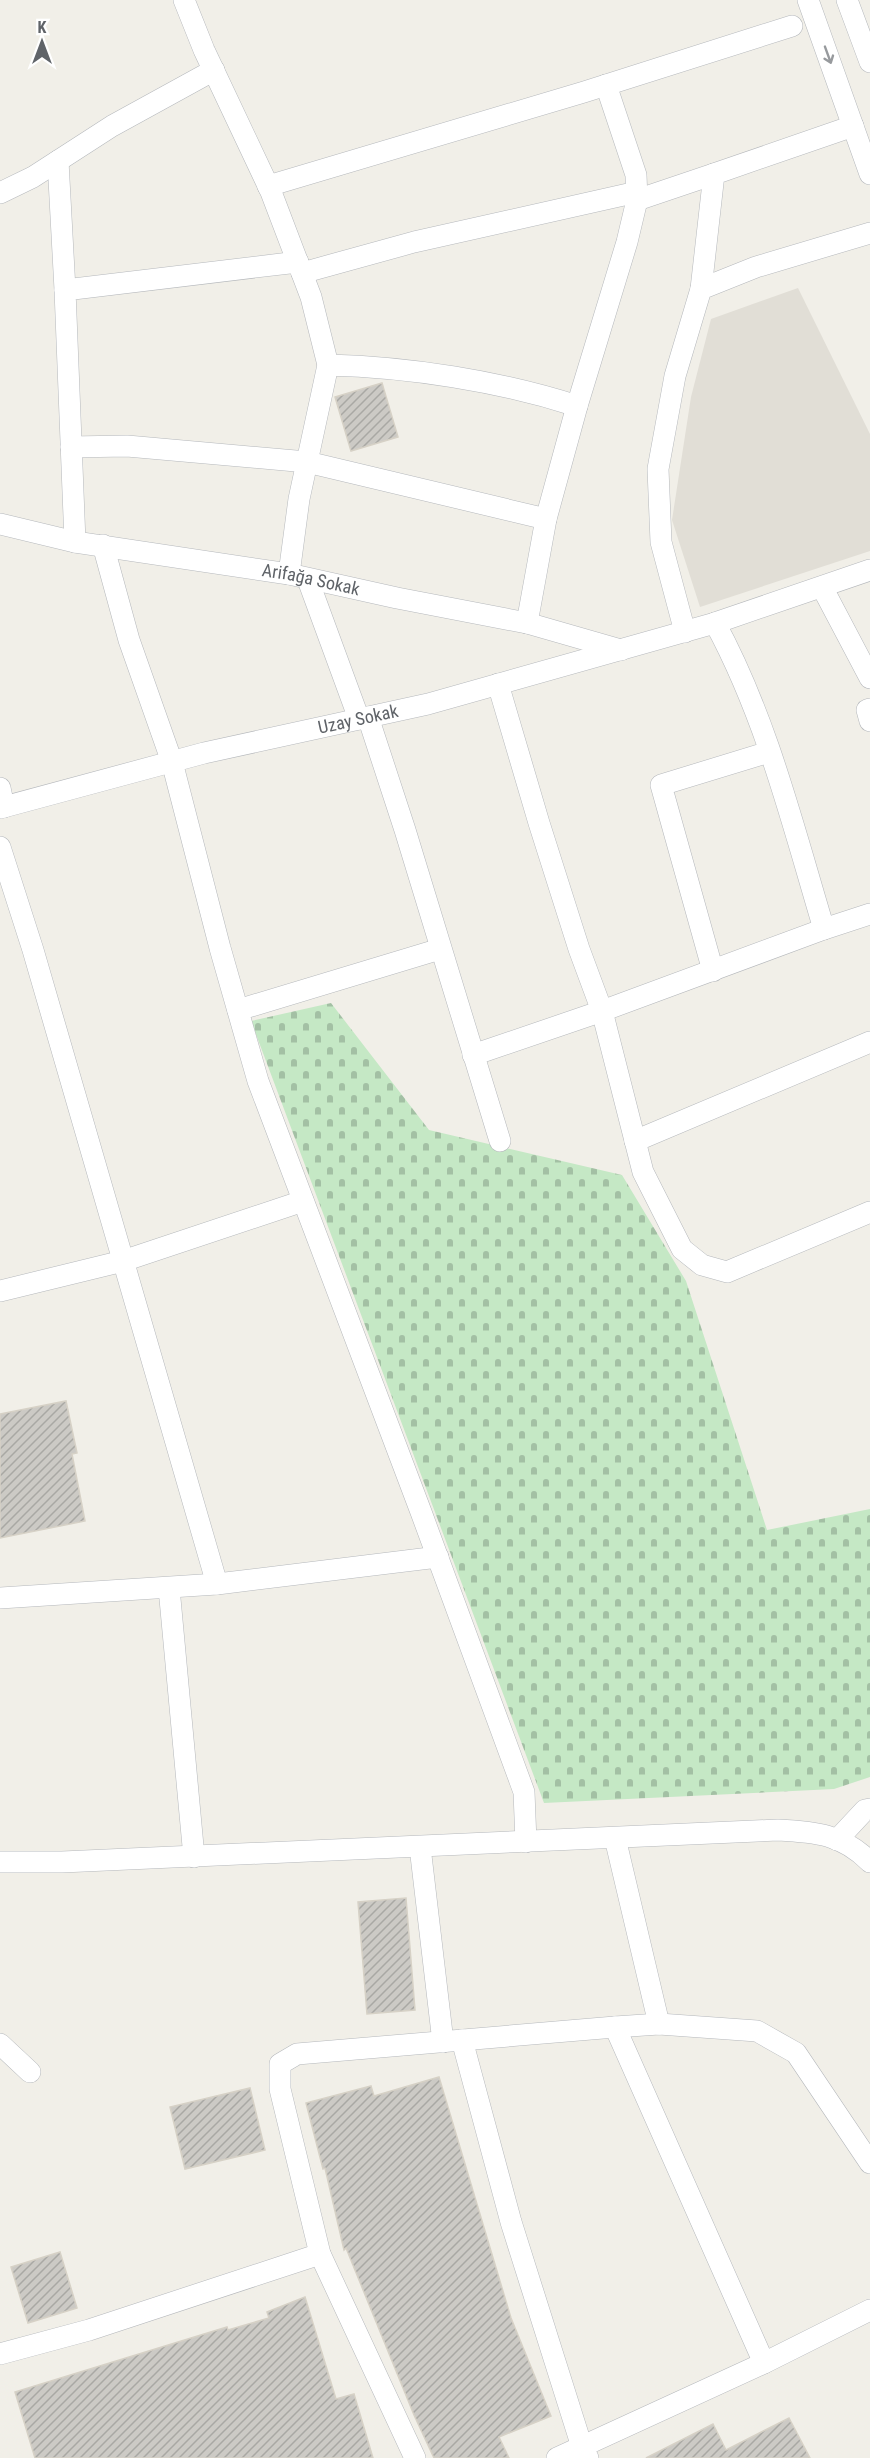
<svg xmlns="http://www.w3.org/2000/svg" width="870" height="2458" viewBox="0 0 870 2458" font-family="'Roboto Condensed',sans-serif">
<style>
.education{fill:#e1ded6}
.cemetery{fill:url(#cemetery-stones)}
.building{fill:url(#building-hatch);stroke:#d6d1c6;stroke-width:1.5}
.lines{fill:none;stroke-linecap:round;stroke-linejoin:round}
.minor-casing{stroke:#b5b8bc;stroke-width:22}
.minor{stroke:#fff;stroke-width:21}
.oneway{stroke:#979a9d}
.labels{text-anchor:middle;stroke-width:4.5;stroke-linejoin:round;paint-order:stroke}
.street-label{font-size:18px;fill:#5f6368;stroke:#fff}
</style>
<defs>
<pattern id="cemetery-stones" width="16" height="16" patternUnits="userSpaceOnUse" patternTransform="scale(1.5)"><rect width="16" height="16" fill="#c5e8c5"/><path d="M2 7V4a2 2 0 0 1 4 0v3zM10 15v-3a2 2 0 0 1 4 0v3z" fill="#a3c0a4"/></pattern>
<pattern id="building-hatch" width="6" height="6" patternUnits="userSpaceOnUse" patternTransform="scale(1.5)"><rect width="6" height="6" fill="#cccac5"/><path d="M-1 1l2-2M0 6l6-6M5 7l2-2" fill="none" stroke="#a9a8a4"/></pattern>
</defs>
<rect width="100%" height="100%" fill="#f1efe8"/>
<path class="education" d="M798,288L870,434V551L700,607L672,520L691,397L711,319Z"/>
<path class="cemetery" d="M331,1003L429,1130L622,1175L686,1281L767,1530L870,1509V1777L834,1789L544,1803L251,1021Z"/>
<g class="building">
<path d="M382,383L398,437L351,451L335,397Z"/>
<path d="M66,1401L77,1453L72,1454L85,1521L0,1538V1414Z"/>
<path d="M406,1898L415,2010L367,2014L358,1902Z"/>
<path d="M439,2077L511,2318L551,2416L499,2437L509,2458H434L414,2415L346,2248L344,2250L325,2168L323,2169L306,2103L371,2086L374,2096Z"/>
<path d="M250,2088L265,2150L185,2169L170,2107Z"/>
<path d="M60,2252L77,2308L28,2323L11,2267Z"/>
<path d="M305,2297L336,2399L354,2394L373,2458H35L15,2392L227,2327L228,2330L269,2318L267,2312Z"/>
<path d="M789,2418L810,2458H646L713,2424L726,2450Z"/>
</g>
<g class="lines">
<g class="minor-casing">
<g id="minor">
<path d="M184,0L204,50L271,192L311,297L328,365"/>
<path d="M808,0L870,174"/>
<path d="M847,0L870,62"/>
<path d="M58,161L65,290"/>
<path d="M268,186L584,92L792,26"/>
<path d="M0,193L33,177L112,126L214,70"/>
<path d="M637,200L714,174"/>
<path d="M302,273L414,242L637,192"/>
<path d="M701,289L714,174L853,126"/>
<path d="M577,406L627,242L637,200L636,175L606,85"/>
<path d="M71,447L127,446L307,462L546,519"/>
<path id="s1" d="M0,524L75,542L289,574L397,598L527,623L621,650"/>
<path d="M75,542L65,290L298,262"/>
<path d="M103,545L129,640L172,762L220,948L258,1081L421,1512L524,1792L526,1842"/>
<path d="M289,574L299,499L328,365C409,367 499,381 577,406L546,519L527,623"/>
<path d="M308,580L359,719"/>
<path d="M822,587L870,678"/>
<path d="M685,632L661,542L658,469L675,376L701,289L756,267L870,233"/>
<path d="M498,684L539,823L579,949L602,1011L643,1172L682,1249L702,1265L727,1272L870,1212"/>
<path d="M870,709L867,710L870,721"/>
<path d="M368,717L405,830L500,1141"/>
<path d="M0,788L4,807"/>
<path id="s2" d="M0,808L204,753L428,704L715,623L870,570"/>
<path d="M0,847L33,950L217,1584"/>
<path d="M824,929L870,914"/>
<path d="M713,971L661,785L769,752"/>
<path d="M238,1010L440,949"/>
<path d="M473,1055L602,1011L824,929C793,826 767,719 715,623"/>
<path d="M635,1141L870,1042"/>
<path d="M0,1291L123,1261L303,1201"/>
<path d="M169,1588L194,1857"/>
<path d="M0,1598L217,1584L438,1557"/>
<path d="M615,1838L659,2024"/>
<path d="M837,1840L865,1810L870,1809"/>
<path d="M420,1847L443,2042"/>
<path d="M0,1862H62L778,1830C816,1832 842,1834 870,1862"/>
<path d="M615,2027L764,2363"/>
<path d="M462,2040L511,2222L582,2447L588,2458"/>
<path d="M0,2044L30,2072"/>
<path d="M0,2354L89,2330L320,2254"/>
<path d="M415,2458L320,2254L280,2089V2064L297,2054L615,2027L659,2024L757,2031L796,2053L870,2163"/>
<path d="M557,2458L764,2363L870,2310"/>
</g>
</g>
<use href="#minor" class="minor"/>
</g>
<defs><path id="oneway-shaft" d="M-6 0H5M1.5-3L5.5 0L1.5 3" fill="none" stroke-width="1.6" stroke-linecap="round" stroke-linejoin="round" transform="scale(1.5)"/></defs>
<use class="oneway" href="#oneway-shaft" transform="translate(828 55) rotate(70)"/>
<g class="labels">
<g class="street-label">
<text dy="6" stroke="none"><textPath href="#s1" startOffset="316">Arifağa Sokak</textPath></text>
<text dy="6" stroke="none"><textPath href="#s2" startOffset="369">Uzay Sokak</textPath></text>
</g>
</g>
<g transform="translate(42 42)" stroke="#ffffff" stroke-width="4.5" paint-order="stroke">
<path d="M0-4.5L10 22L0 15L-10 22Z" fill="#5f6368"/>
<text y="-9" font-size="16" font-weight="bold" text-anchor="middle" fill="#5f6368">K</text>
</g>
</svg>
